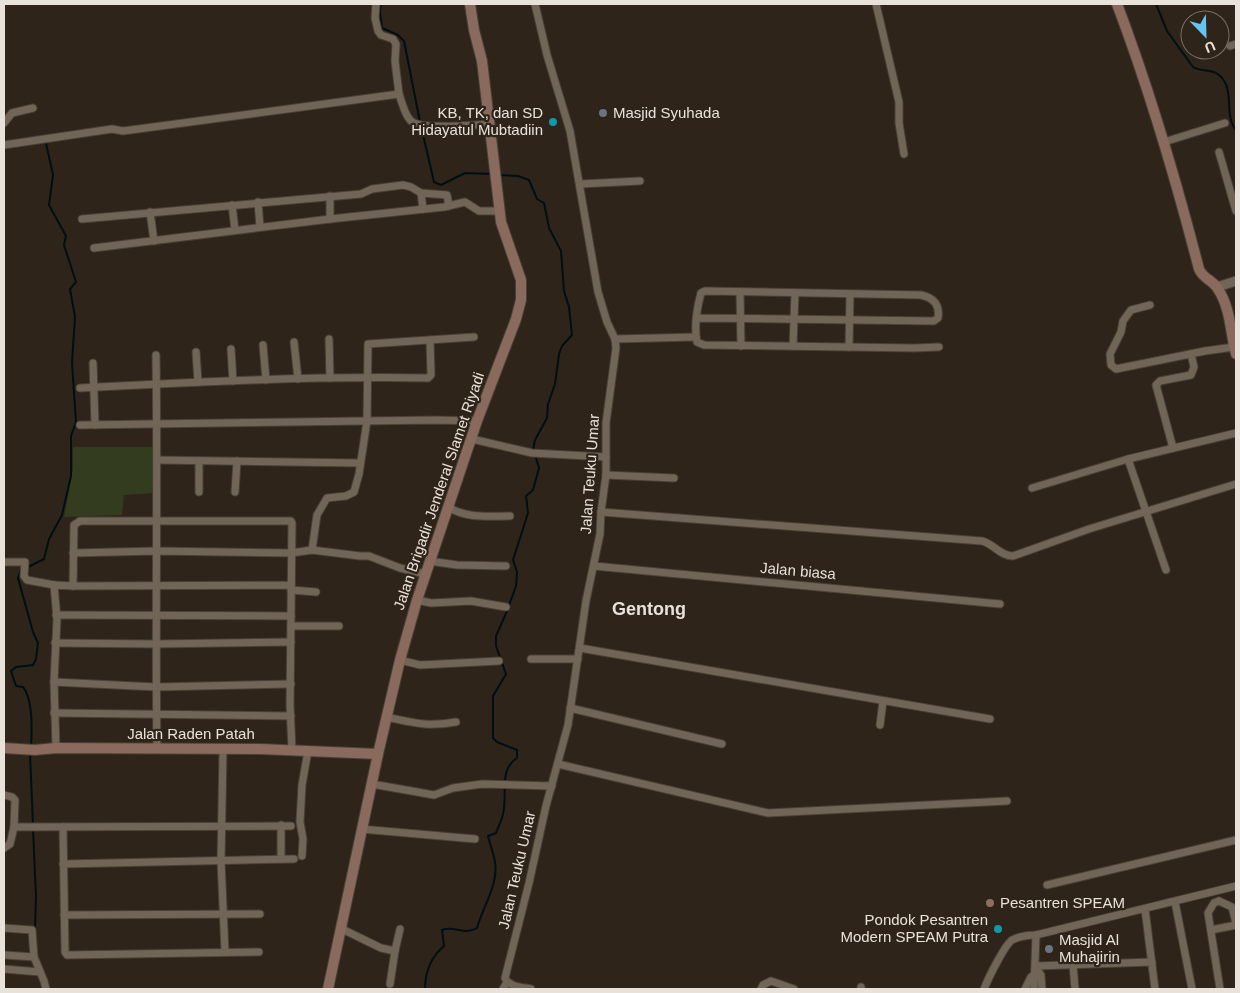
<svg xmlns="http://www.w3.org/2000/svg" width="1240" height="993" viewBox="0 0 1240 993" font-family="Helvetica,sans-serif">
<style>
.green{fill:#343c20}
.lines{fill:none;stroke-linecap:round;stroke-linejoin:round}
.stream{stroke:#000f14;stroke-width:2}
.minor-casing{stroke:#494038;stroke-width:9}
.tertiary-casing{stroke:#494038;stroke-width:11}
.secondary-casing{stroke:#494038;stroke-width:12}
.minor{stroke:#716558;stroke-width:7}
.tertiary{stroke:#716558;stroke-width:9}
.secondary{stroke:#896a5c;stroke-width:10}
.worship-dot{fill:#6b7280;stroke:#2e2419;stroke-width:2}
.culture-dot{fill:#0f9aa8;stroke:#2e2419;stroke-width:2}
.education-dot{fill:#8d6e63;stroke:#2e2419;stroke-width:2}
.labels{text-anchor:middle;stroke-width:4.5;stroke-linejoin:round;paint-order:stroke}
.poi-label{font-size:15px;fill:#e9e2db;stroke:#2e2419;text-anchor:start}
.street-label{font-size:15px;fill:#e9e2db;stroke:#2e2419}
.quarter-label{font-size:18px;font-weight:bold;fill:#e9e2db;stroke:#2e2419}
</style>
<rect width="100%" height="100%" fill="#2e2419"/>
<path class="green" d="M73,447H156L154,493L124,495L122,515L64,517L73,469Z"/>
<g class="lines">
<g class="stream">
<path d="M381,4L380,12L382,28L398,35L404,41L420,122"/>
<path d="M1156,4L1167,31L1193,67C1201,72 1213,69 1219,75C1236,89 1223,115 1236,130"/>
<path d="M421,126L434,182L441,185L465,173L491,174"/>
<path d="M498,175L518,176L529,180L537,199L544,203L549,228L561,251L564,291L569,307L572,335L562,346L559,354L555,384L548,404L547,418L535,440L533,450"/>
<path d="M28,567L44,559L49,539L62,515L71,476V436L76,422L72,363L75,317L70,289L76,282L64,245L66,236L49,205L53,175L46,143"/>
<path d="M21,570L18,578L33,632L38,643L36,659L33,665L16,667L11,671L16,686L23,687C33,699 32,731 31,747"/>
<path d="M30,754L33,824"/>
<path d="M33,829L36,897L35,929"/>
<path d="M425,989C425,973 431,957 444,946L442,930C455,925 463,936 477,928C482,909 499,883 495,863C494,854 490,845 488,836L496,833C498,827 502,820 503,814C508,795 498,770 517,758V750L497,742L493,738V696L506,674L496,646V636L507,611L516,586L517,572L513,560L528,513L526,496L533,490L539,468L536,458"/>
</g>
<g class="minor-casing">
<g id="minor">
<path d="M376,4L375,18L378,31L381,35L393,39L396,44L395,61L399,94"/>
<path d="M876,4L899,102V123L904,154"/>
<path d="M1230,46L1236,44"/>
<path d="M4,123L12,113L33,108"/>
<path d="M1164,142L1225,123"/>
<path d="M4,145L112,129L123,131L399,94C402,102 404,113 410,120C418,130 475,125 488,124"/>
<path d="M1219,152L1236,211"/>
<path d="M580,184L640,181"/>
<path d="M421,193L423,209"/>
<path d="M330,196V219"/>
<path d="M258,202L260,227"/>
<path d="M232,205L235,230"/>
<path d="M150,212L154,241"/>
<path d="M82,219L361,194L372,189L403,185L411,187L421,193L447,195L449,206"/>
<path d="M94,248L330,219L444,207L465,202L479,211H499"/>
<path d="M740,292L741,346"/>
<path d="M1150,305L1131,310L1123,321L1121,332L1110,354L1111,365L1116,369L1205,351L1234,347"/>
<path d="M697,318L934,321L938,318C940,305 934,298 921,295L705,291L701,293C697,308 694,327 697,342L704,345L914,348L939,347"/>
<path d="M329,339L330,378"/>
<path d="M615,339L696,337"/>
<path d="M294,342L298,379"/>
<path d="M263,345L266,380"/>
<path d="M793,346L795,293"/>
<path d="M849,347L850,295"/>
<path d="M231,349L233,381"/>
<path d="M196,352L198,382"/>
<path d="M156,355C158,487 155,618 157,749"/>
<path d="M93,363L95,425"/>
<path d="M80,388C196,382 312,376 428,378L431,375L430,340"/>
<path d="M80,425L436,420L477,421"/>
<path d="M472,439L532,453L606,457"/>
<path d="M1173,448L1156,385L1160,381L1191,375L1194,367L1191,354"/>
<path d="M1128,459L1166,570"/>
<path d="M158,460L360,463"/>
<path d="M606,475L674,478"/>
<path d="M1032,488L1128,459L1236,433"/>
<path d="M199,492V461"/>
<path d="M235,492L237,461"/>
<path d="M448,507C467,519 489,516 510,516"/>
<path d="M601,512L982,541C994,544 1000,556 1013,556L1089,529L1236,484"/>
<path d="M312,550L360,556H369L400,568L425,574"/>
<path d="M73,553L156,551L291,553L312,550L317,515L327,498L346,496L354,492L359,474L367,421L368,344L474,337"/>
<path d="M429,561L457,565L506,566"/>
<path d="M4,562H25L24,576L27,580L54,585"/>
<path d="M594,566L1000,604"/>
<path d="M291,585L73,586L74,525L80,521H291L292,523L290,705L292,750"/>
<path d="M291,590L316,592"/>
<path d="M417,600L431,603L471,601L506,607"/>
<path d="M56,615L291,616"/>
<path d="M291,626H339"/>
<path d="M55,643L155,644L291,642"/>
<path d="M580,648L990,719"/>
<path d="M531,659H578"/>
<path d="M400,660L420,665L499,661"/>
<path d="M54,682L156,687L291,684"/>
<path d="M570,708L722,744"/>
<path d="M54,713L291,716"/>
<path d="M386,717C415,723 426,727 456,722"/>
<path d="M880,725L883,701"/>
<path d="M56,748L54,682L57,619L54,585L73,586"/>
<path d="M223,750L221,861L225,952"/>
<path d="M558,764L768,813L1007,801"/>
<path d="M372,784L434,795L453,788L482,784L552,786"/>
<path d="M4,795L12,797L15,800L14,827L10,844L4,848"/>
<path d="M281,825V859"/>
<path d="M14,827L291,826"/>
<path d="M63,827L65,952L67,955L259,952"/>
<path d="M361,829L475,839"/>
<path d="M302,856L303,839L300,822L302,785L308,751"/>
<path d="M63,864L294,859"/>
<path d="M1047,885L1236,840"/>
<path d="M1219,901L1214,903L1208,913L1220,989"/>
<path d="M1219,901L1232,907L1236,923"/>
<path d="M1175,902L1192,989"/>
<path d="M1145,909L1155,989"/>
<path d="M64,915L260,914"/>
<path d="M4,928L32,930L34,957L44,981L46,989"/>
<path d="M342,929L381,948L395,951"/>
<path d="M1211,930L1236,925"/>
<path d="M4,955L34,957"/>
<path d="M1073,964L1075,989"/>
<path d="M1036,966L1152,962"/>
<path d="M1036,968L1041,975L1042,989"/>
<path d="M4,969L40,972"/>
<path d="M390,984L395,951L400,929"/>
<path d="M503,989L507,982"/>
<path d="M531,989C522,987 509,987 505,978L529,883L546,806L568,725L586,601L600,534L601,512L606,475V423L616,348L615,339L607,322L598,292L570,131L547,55L535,4"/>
<path d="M761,989L763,985L771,981L794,989"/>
<path d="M861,989V987"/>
<path d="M984,989C988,979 1004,946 1012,940C1020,936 1027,935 1036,935L1236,886"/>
<path d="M1025,989L1031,977L1034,975"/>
<path d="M1034,989L1036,935"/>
</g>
</g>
<g class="tertiary-casing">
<path id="tertiary" d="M1217,287L1236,281"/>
</g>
<g class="secondary-casing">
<g id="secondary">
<path d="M1117,4C1150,91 1176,180 1199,269C1203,279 1213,280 1218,289C1231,309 1230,332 1236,354"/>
<path d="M4,748L35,750L56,748L260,749L378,754"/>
<path d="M328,989L378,754L400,660L417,600L477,421L516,319L521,300V280L501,222L482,61L474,30L470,4"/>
</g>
</g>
<use href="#minor" class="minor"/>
<use href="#tertiary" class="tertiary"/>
<use href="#secondary" class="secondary"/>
</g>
<g class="worship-dot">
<circle cx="603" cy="113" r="5"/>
<circle cx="1049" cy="949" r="5"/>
</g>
<g class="culture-dot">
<circle cx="553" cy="122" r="5"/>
<circle cx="998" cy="929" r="5"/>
</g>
<circle class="education-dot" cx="990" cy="903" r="5"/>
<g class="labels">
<g class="poi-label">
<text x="543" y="118" text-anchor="end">KB, TK, dan SD<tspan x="543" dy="17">Hidayatul Mubtadiin</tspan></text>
<text x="613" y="118">Masjid Syuhada</text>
<text x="1000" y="908">Pesantren SPEAM</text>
<text x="988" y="925" text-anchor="end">Pondok Pesantren<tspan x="988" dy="17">Modern SPEAM Putra</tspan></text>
<text x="1059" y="945">Masjid Al<tspan x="1059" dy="17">Muhajirin</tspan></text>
</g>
<g class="street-label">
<text transform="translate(590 474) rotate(-86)" y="5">Jalan Teuku Umar</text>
<text transform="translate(439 491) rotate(-71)" y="5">Jalan Brigadir Jenderal Slamet Riyadi</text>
<text transform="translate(798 571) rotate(5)" y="5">Jalan biasa</text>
<text x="191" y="739">Jalan Raden Patah</text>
<text transform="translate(517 870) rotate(-77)" y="5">Jalan Teuku Umar</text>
</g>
<g class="quarter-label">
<text x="649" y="615">Gentong</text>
</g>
</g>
<rect width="1240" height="993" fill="none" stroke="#e9e2db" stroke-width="10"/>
<g transform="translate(1205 35) rotate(157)"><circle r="24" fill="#2e2419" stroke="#797067"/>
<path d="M0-4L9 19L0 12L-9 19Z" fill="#65c5ee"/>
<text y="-8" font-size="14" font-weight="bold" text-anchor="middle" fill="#e9e2db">U</text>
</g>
</svg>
